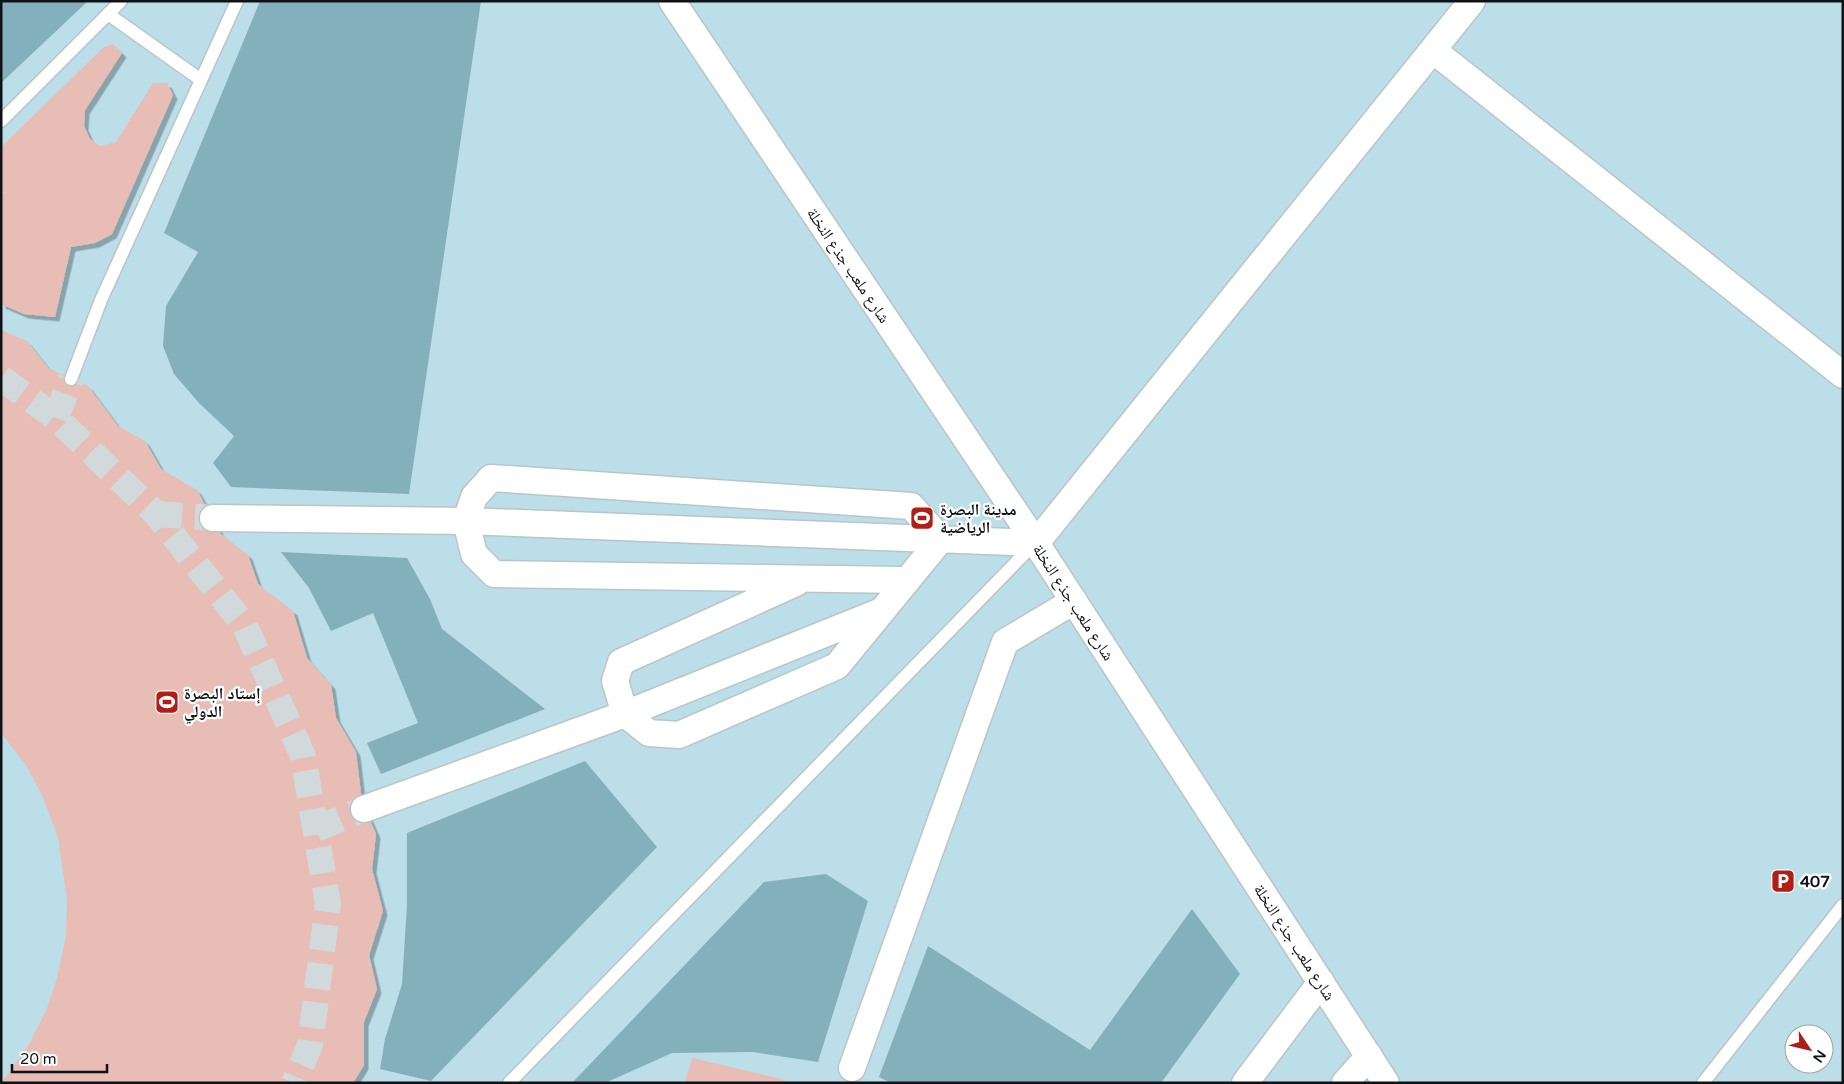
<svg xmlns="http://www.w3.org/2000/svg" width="1844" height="1084" viewBox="0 0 1844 1084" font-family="'Varela Round','Noto Naskh Arabic',sans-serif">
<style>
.garden{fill:#bcdee8;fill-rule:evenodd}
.water{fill:#84afbc}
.building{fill:#e8bdb6;filter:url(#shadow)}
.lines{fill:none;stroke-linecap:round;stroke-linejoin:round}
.street-tunnel{stroke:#d2d9db;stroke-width:26;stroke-dasharray:26 13;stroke-linecap:butt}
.lane-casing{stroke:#b9c5c8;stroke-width:15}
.street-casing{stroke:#b9c5c8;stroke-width:29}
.lane{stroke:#fff;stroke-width:12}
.street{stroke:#fff;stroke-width:26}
.labels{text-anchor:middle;stroke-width:4.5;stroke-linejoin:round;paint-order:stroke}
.street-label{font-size:16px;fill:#0f1315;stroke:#fff}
.poi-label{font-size:16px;font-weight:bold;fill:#0f1315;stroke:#fff;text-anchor:start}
</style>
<defs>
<filter id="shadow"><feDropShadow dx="4.5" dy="4.5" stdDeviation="0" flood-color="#0004"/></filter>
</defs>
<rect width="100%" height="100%" fill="#f5fcfe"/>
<path class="garden" d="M1,1H1843V1083H1ZM1794,1034H1824V1064H1794Z"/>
<g class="water">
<path d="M1,1H88L1,83Z"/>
<path d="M260,1H481L409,494L231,487L213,463L234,436L199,403L174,374L163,346L166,306L198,252L164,233Z"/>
<path d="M281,552L407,558L430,599L442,629L545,709L381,774L367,743L418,723L373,613L331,631L309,588Z"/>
<path d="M585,761L657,847L431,1081L380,1069L385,1039L402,984L407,905V833Z"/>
<path d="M826,874L868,901L818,1062L753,1052L672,1053L605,1083H572L764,882Z"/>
<path d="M1192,909L1240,974L1161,1083H891L879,1077L928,946L1090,1050Z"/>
</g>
<g class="building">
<path d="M113,44L122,53L85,110L84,126L90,139L100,146L116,142L153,83H167L173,95L112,234L95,243L71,247L55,317L24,314L1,304V195L4,193L1,186V147L104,47Z"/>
<path d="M1,330L27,341L48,368L88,386L118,426L145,441L161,469L197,490L221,534L248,555L258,584L293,611L307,658L331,685L336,718L356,752L362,802L376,834L372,869L383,911L369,955L377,989L364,1022V1065L353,1083H1L28,1046L46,1011L57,978L66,935L67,900L58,837L42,795L26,765L1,733Z"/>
<path d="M692,1058L778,1078L791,1083H685Z"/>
</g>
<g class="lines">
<g class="street-tunnel">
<path d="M1,378L56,418L156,514L245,626L303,756L328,904L310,1045L294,1083"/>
<path d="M56,418L71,379"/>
<path d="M156,514L213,518"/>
<path d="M316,829L364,809"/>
</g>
<g class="lane-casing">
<g id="lane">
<path d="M108,14L201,80"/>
<path d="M1,121L121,1"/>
<path d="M71,379L101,300L237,1"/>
<path d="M509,1083L1034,544"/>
<path d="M1703,1083L1843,905"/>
</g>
</g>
<g class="street-casing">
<g id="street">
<path d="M672,1L1036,543L1386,1083"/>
<path d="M1434,51L1843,375"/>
<path d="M213,518L466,521L474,497L491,478L911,506L941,539L837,666L679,735L649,733L625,714"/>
<path d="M907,580L494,574L474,554L466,521L1036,543L1472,1"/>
<path d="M625,714L879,612"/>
<path d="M364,809L625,714L615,681L621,662L796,583"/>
<path d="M852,1068L1005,642L1074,601"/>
<path d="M1245,1083L1321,982"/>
<path d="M1345,1083L1369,1056"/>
</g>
</g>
<use href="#lane" class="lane"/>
<use href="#street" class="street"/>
</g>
<defs>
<g id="stadium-square" transform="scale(1.25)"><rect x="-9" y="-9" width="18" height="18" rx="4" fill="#af1f18" stroke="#fff"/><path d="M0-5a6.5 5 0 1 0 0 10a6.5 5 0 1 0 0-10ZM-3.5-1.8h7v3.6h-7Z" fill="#fff"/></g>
<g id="parking-square" transform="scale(1.25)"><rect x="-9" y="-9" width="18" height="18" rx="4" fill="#af1f18" stroke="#fff"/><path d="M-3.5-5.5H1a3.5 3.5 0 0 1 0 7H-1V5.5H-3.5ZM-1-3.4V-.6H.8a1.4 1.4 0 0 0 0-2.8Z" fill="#fff"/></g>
</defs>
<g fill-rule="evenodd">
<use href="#stadium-square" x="922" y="518"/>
<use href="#stadium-square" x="167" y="702"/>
<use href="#parking-square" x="1783" y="881"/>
</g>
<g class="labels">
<g class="street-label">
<text transform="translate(849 265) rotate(56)" y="6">شارع ملعب جذع النخلة</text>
<text transform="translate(1074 602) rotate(57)" y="6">شارع ملعب جذع النخلة</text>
<text transform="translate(1295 942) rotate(57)" y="6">شارع ملعب جذع النخلة</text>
</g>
<g class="poi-label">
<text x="940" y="515">مدينة البصرة<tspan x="940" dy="18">الرياضية</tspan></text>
<text x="184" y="699">إستاد البصرة<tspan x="184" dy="18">الدولي</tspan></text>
<text x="1800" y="887">407</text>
</g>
</g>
<rect width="1844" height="1084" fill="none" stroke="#0f1315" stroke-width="5"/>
<g transform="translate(1809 1049) rotate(125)"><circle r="24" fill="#ffffff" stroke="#9fa1a1"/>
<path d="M0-4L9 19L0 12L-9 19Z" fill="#af1f18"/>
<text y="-8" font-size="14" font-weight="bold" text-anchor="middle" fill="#0f1315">N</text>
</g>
<path d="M12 1064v8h95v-8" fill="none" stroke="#0f1315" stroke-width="2.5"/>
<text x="20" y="1064" font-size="15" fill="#0f1315" stroke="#ffffff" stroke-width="4" paint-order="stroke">20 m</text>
</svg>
